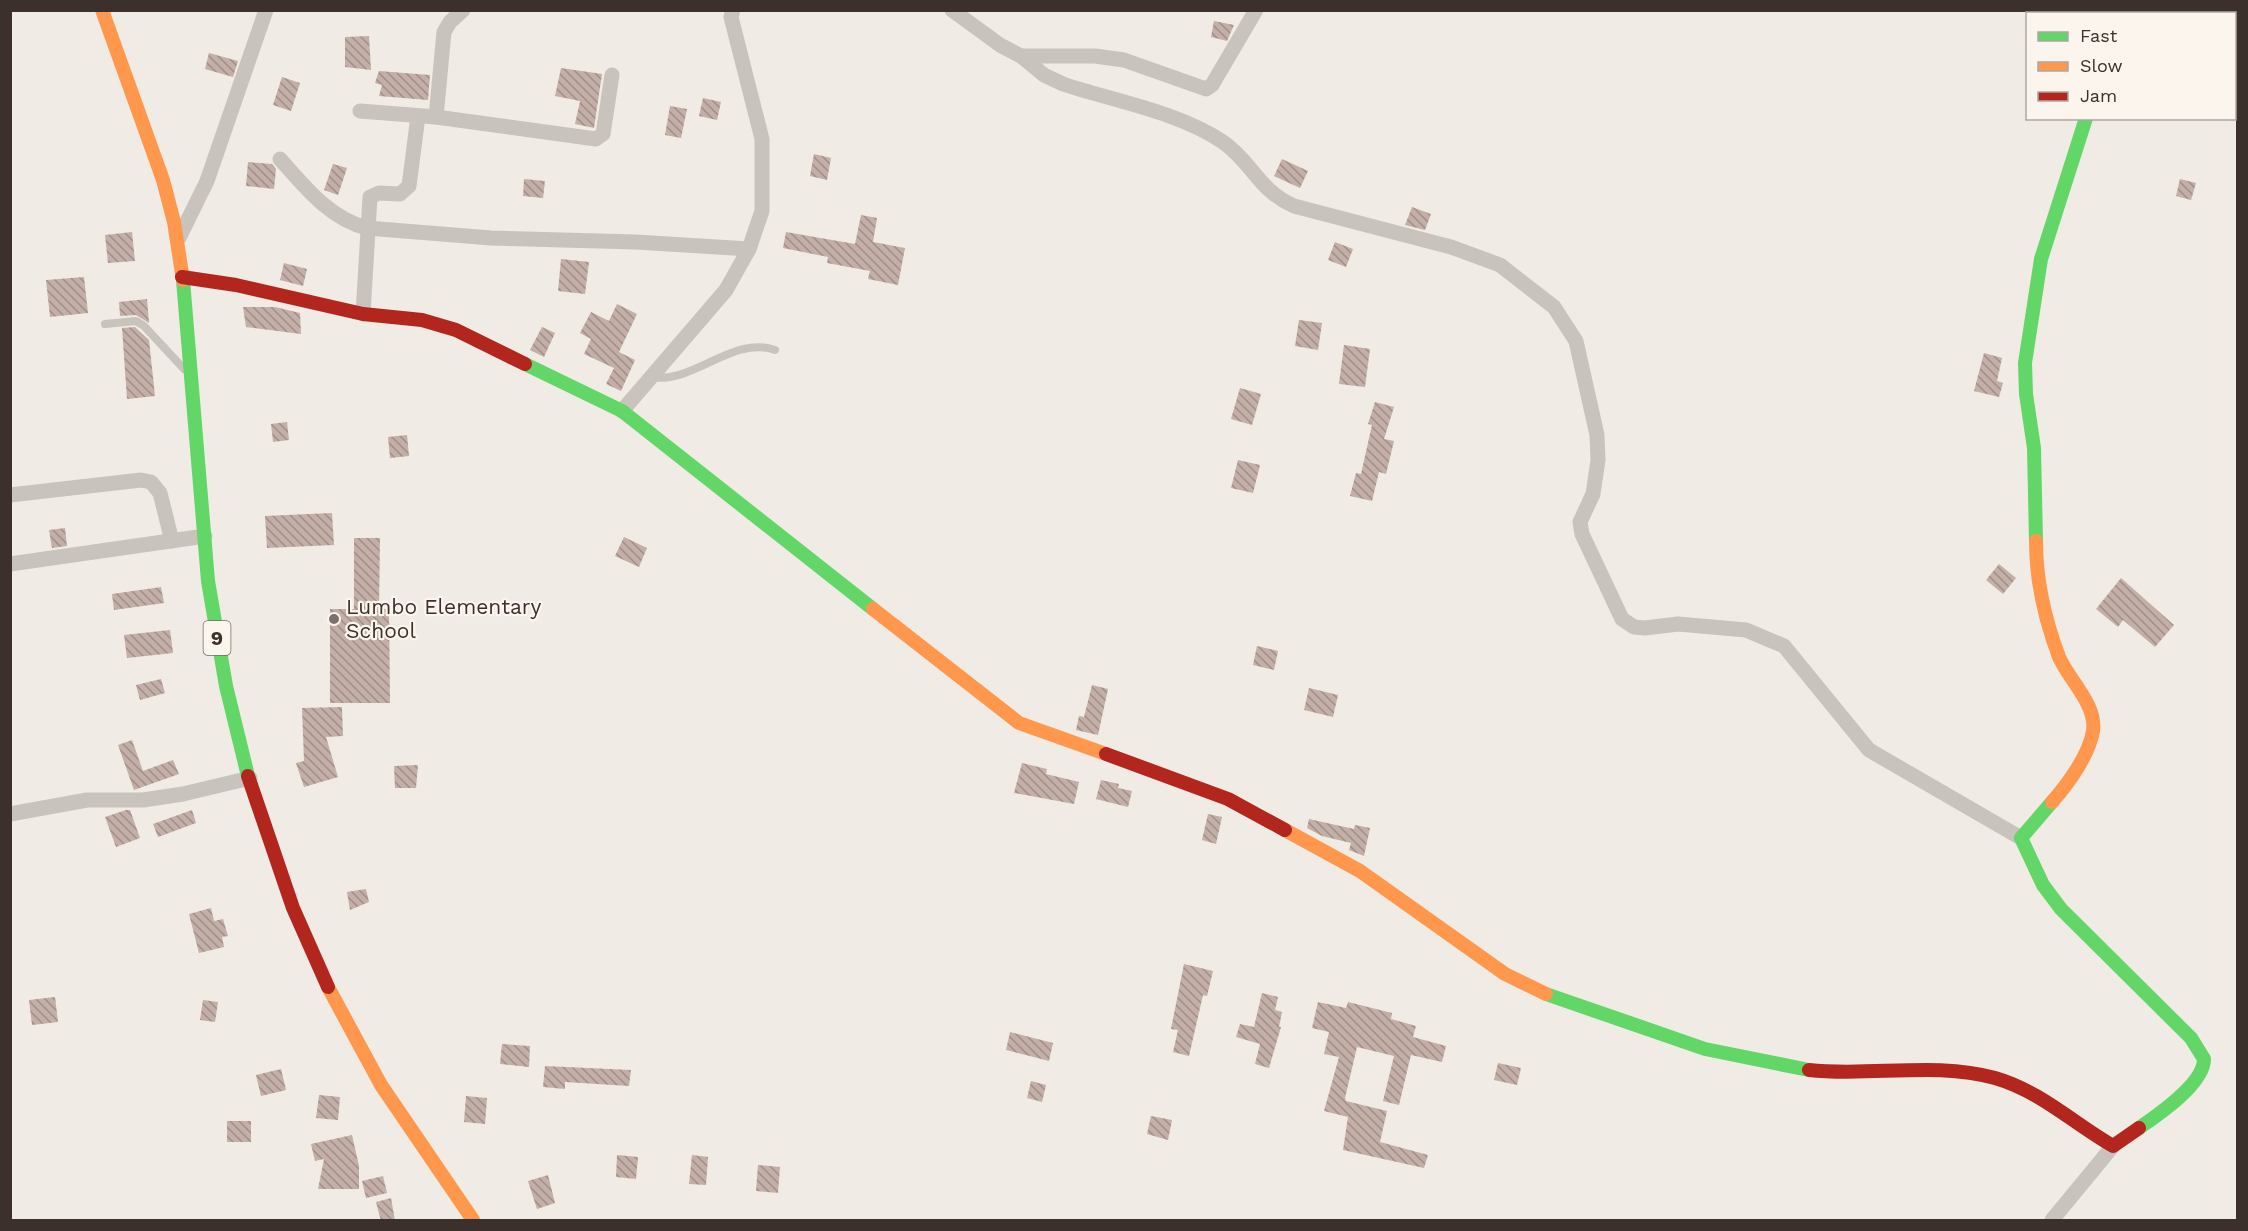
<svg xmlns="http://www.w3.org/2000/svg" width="2248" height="1231" viewBox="0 0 2248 1231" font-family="'Work Sans',sans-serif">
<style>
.building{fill:url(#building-back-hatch)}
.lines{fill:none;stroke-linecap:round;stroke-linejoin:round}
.lane{stroke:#c9c3be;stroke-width:8}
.street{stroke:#c9c3be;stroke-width:15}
.fast{stroke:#63d668;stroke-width:14}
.slow{stroke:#ff974d;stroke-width:14}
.jam{stroke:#b3261e;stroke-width:14}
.poi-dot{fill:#7a716c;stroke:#fbf5ee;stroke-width:2}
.labels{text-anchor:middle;stroke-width:4.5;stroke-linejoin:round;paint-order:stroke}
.shield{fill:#fbf5ee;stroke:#756b66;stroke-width:1.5}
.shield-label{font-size:20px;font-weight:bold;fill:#3b302b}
.poi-label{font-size:21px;fill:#3b302b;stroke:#fbf5ee;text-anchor:start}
</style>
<defs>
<pattern id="building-back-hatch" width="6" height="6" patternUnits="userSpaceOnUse" patternTransform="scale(1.5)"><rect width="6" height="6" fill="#c3afa7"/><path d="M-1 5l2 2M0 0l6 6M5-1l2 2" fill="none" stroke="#a08f88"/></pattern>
</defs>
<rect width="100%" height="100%" fill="#f0ebe5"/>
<g class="building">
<path d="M1214,21L1234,25L1227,41L1211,37Z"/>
<path d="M369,36L371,70L345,67V37Z"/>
<path d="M209,53L238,61L233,77L205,69Z"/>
<path d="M561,68L602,74L594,128L575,124L580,101L555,96Z"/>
<path d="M379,71L430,75L428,100L379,96L382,85L375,83Z"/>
<path d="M282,77L300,83L291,111L273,105Z"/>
<path d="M703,98L721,102L717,120L699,116Z"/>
<path d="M670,106L687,109L681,138L665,135Z"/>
<path d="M814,154L831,158L827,180L810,176Z"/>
<path d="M1282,159L1308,171L1300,188L1274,176Z"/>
<path d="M248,162L272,164L276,169L274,189L246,186Z"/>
<path d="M333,164L347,168L338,195L324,190Z"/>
<path d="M524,179L545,181L543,198L523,196Z"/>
<path d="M2180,179L2196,183L2191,200L2176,196Z"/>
<path d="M1412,207L1431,214L1425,230L1405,225Z"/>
<path d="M861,215L877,218L873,242L905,248L898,285L868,279L870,271L827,263L828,257L783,248L786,232L855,244Z"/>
<path d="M132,232L135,261L108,263L105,235Z"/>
<path d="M1335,242L1353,249L1346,267L1328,260Z"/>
<path d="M561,259L589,262L585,294L558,291Z"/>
<path d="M284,263L307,269L303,286L280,280Z"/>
<path d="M84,277L88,313L50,317L46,280Z"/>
<path d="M147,299L149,323L136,315L120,316L119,302Z"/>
<path d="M617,304L637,314L619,352L635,360L621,391L606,384L614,368L584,354L591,339L580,333L591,312L609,321Z"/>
<path d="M243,307H275L300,313L301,334L246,327Z"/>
<path d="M1299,320L1322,323L1318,350L1295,346Z"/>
<path d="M135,327L149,340L155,396L127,399L122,328Z"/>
<path d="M542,327L555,333L544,357L530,350Z"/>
<path d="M1344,345L1370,349L1365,387L1339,384Z"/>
<path d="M1984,353L2002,358L1997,381L2003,383L1999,397L1974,391Z"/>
<path d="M1240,388L1261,394L1252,425L1231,419Z"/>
<path d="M1375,402L1394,407L1384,439L1394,441L1386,474L1379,472L1372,501L1350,496L1356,473L1361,474L1372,425L1368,424Z"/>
<path d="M287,422L289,440L273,442L271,424Z"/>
<path d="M407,435L409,456L390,458L388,437Z"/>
<path d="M1238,460L1260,465L1253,493L1231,488Z"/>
<path d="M332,513L334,545L267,548L265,516Z"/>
<path d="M65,528L67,546L52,548L49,530Z"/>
<path d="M624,537L647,548L639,567L615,556Z"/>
<path d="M354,538H380L379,609H389L390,703H330V609H354Z"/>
<path d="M1999,564L2016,578L2003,594L1986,580Z"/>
<path d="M2121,578L2174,625L2155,647L2123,620L2118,627L2096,609Z"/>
<path d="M161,587L164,603L114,610L112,594Z"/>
<path d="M170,630L173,653L127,658L124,635Z"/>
<path d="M1257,646L1278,651L1274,670L1253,665Z"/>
<path d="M161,679L165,693L140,700L136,685Z"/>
<path d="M1092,685L1108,689L1098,735L1076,730L1079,716L1084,717Z"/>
<path d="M1309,688L1338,695L1333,717L1304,710Z"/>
<path d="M342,707L343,736L326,737L338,777L304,787L296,763L304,761L302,708Z"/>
<path d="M132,740L143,771L173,760L179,774L134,790L118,745Z"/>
<path d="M1022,763L1047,769L1046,774L1079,782L1074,804L1014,793Z"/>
<path d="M418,765L416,788H395L394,766Z"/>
<path d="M1101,780L1119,784L1118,788L1132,791L1128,807L1096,799Z"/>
<path d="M126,810H130L140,838L116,847L105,817Z"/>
<path d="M192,810L196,823L158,837L153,824Z"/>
<path d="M1208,814L1222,817L1216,844L1202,840Z"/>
<path d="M1309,819L1354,829L1355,825L1370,828L1364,856L1349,850L1351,843L1322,836L1307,828Z"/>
<path d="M366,889L369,902L350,910L347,892Z"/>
<path d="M211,908L214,921L223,919L228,936L222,937L224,947L199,953L189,914Z"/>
<path d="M1184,964L1213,971L1207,996L1203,995L1189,1056L1173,1052L1178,1030L1171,1029Z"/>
<path d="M1262,993L1278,997L1275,1010L1282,1012L1279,1027H1281L1269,1068L1255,1064L1260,1044L1236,1037L1240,1024L1254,1027Z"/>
<path d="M55,997L58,1022L32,1025L29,1000Z"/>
<path d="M203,1000L218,1002L215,1022L200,1020Z"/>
<path d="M1318,1002L1346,1008L1348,1002L1392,1013L1391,1019L1416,1026L1413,1037L1446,1046L1442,1062L1411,1055L1399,1105L1383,1101L1394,1056L1357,1047L1345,1098L1346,1101L1387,1111L1380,1142L1428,1155L1424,1168L1343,1150L1348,1117L1324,1111L1339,1057L1324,1054L1329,1032L1312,1028Z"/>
<path d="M1010,1032L1053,1043L1049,1061L1006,1050Z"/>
<path d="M502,1044L530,1046L529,1067L500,1064Z"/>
<path d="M1498,1063L1521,1068L1517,1085L1494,1080Z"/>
<path d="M545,1066L631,1070L629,1086L565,1082V1089L543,1087Z"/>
<path d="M281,1069L286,1090L261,1096L256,1075Z"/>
<path d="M1031,1081L1046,1085L1042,1102L1027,1098Z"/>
<path d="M319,1095L340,1097L338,1120L316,1118Z"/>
<path d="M466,1096L487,1098L485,1124L464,1122Z"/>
<path d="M1151,1116L1172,1120L1168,1140L1147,1134Z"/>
<rect x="227" y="1121" width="24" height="21"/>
<path d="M352,1135L359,1166V1189H318L324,1159L315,1161L311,1144Z"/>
<path d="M617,1155L638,1157L636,1179L616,1177Z"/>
<path d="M692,1155L708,1157L706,1185L689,1184Z"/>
<path d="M758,1165L780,1167L778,1193L756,1191Z"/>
<path d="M548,1175L555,1203L537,1209L528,1181Z"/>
<path d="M383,1176L387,1193L366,1198L362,1181Z"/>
<path d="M391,1198L395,1221H381L376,1202Z"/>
</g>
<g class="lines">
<g class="lane">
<path d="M105,324L136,321L144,326L184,369"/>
<path d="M651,377C692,385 733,335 775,350"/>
</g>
<g class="street">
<path d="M952,10L1000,45L1021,56H1095L1124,60L1206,89L1212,85L1256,10"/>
<path d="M2128,14L2131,10"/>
<path d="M1021,56L1044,75L1063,84C1114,101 1179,112 1223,142C1253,163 1258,190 1294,206L1451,247L1500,265L1554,307L1576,341L1597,435L1598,460L1593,494L1580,522L1582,534L1622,619L1634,627L1645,628L1678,624L1746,630L1784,646L1869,750L2021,838"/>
<path d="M360,111L436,117L596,139L603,134L612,75"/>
<path d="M436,117L444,32L450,22L463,10"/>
<path d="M280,159C305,187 330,219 367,228L491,238L636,242L749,249"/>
<path d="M179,238L207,181L266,10"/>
<path d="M363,314L370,197L379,193L400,194L409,186L418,116"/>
<path d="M622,411L726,290L749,249L762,211V139L731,17L733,10"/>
<path d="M10,495L141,480L151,482L160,493L172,541"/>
<path d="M10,564L205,536"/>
<path d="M10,814L87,800H143L183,794L250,778"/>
<path d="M2052,1220L2113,1146"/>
</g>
<g class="fast">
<path d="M183,280L208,581L226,686L248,776"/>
<path d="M525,364L622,411L873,609"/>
<path d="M2036,541L2034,448L2026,394L2025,363L2041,259L2086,118"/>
<path d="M2052,802L2021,838L2043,885L2061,909L2191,1038L2204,1059C2204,1084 2158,1115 2139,1128"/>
<path d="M1546,994L1705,1049L1809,1070"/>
</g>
<g class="slow">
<path d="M102,10L163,180L174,222L183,280"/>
<path d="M2036,541C2036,582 2045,620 2059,657C2069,680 2097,705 2093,731C2089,755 2068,784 2052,802"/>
<path d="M873,609L1019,723L1106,754"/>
<path d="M1285,830L1360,871L1505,974L1546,994"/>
<path d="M328,987L381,1085L473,1220"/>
</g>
<g class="jam">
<path d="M182,277L236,285L363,314L422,320L456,330L525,364"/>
<path d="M1106,754L1228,799L1285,830"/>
<path d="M248,776L293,908L328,987"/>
<path d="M1809,1070C1870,1077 1935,1061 1995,1078C2040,1091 2073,1123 2113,1146L2139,1128"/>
</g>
</g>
<circle class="poi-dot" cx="334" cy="619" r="6"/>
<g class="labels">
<rect class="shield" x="203.5" y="621" width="27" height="34" rx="4.5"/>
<g class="shield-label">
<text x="217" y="645">9</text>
</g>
<g class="poi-label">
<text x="346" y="614">Lumbo Elementary<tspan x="346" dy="24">School</tspan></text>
</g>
</g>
<rect width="2248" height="1231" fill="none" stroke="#3b302b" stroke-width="24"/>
<rect x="2026" y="12" width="210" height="108" fill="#fbf5ee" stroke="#aea6a0" stroke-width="1.5"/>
<rect x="2038" y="32" width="30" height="9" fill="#63d668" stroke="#aea6a0" stroke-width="1.5"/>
<text x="2080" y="42" font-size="18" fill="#3b302b">Fast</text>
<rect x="2038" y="62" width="30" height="9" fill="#ff974d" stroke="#aea6a0" stroke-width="1.5"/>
<text x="2080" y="72" font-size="18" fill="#3b302b">Slow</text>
<rect x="2038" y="92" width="30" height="9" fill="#b3261e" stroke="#aea6a0" stroke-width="1.5"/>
<text x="2080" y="102" font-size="18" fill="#3b302b">Jam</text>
</svg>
